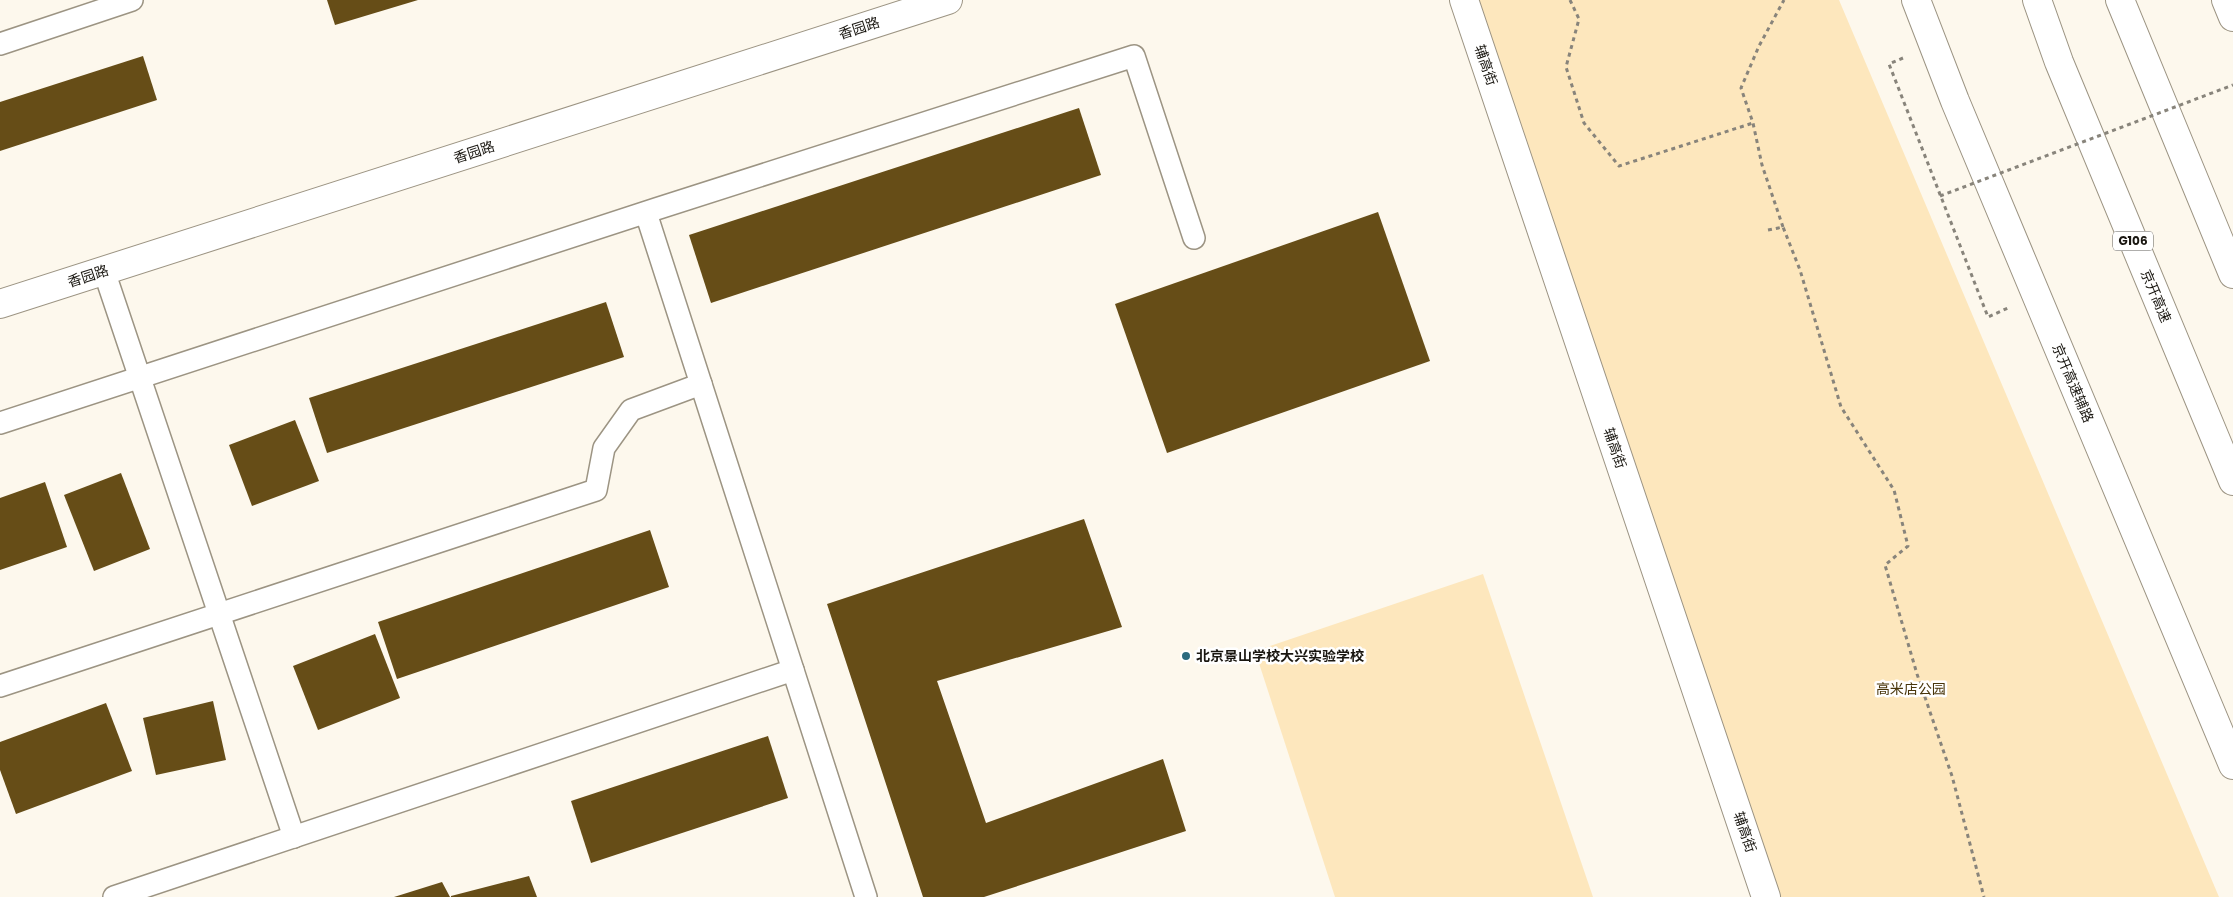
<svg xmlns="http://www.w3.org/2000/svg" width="2233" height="897" viewBox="0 0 2233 897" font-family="Poppins,'Noto Sans SC',sans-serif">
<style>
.green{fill:#fde7bd}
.building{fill:#664d17}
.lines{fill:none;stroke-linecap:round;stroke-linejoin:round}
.lane-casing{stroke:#9c9483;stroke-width:24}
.secondary-casing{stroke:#9c9483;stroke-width:30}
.highway-casing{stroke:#9c9483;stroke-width:30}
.path{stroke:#88847b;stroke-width:3;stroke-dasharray:4 4;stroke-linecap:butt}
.lane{stroke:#fff;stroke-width:21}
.secondary{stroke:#fff;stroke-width:28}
.highway{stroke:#fff;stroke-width:28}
.path-bridge{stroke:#88847b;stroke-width:3;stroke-dasharray:4 4;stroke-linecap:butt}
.poi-dot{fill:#2b6a7f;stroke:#fff;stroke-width:2}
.labels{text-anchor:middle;stroke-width:5;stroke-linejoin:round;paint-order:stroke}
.shield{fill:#fff;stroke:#5e5c58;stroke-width:1}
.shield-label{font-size:12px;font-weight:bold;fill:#191610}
.street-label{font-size:14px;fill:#191610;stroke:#fff}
.poi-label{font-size:14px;font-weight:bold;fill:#191610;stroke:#fff;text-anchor:start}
.park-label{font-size:14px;fill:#49360b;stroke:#fff}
</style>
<rect width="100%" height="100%" fill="#fdf8ed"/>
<g class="green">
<path d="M1464,0H1839L2219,897H1766Z"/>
<path d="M1483,574L1593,897H1335L1255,651Z"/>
</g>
<g class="building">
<path d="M327,0H418L335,25Z"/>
<path d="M143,56L157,100L0,151V102Z"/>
<path d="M1079,108L1101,175L711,303L689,235Z"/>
<path d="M1378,212L1430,361L1167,453L1115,304Z"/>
<path d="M606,302L624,357L327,453L309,398Z"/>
<path d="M295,420L319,481L252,506L229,445Z"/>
<path d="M121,473L150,549L94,571L64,495Z"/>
<path d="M45,482L67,547L0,570V498Z"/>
<path d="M1084,519L1122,627L937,681L986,823L1163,759L1186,831L984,897H923L827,604Z"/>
<path d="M650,530L669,587L397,679L378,622Z"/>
<path d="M375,634L400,698L318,730L293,666Z"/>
<path d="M213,701L226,760L156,775L143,718Z"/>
<path d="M106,703L132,771L16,814L0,770V742Z"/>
<path d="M768,736L788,798L591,863L571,801Z"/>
<path d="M529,876L537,897H451V896Z"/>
<path d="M442,882L450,897H394Z"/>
</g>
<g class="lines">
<g class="lane-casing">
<g id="lane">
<path d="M0,44L132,0"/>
<path d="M646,213L866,897"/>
<path d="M104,271L294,837"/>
<path d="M0,423L656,209L1134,56L1194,238"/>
<path d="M0,686L596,490L604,448L631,410L701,384"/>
<path d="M114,897L793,670"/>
</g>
</g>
<g class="secondary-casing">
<g id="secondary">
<path d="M1464,0L1766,897"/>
<path d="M1916,0L1955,101L2233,765"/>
<path d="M2226,0L2233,17"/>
<path d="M0,304L948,0"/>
</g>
</g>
<g class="highway-casing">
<g id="highway">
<path d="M2037,0L2059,62L2233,481"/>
<path d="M2120,0L2233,274"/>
</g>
</g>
<g class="path">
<path d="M1570,0L1579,19L1566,67L1584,123L1619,166L1753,123"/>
<path d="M1903,58L1889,64L1988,317L2008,308"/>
<path d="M1783,227L1762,165L1753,123L1741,88L1759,46L1784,0"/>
<path d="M1768,230L1783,227L1800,270L1841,407L1894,490L1908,546L1885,565L1917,674L1952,776L1984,897"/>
</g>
<use href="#lane" class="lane"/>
<use href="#secondary" class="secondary"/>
<use href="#highway" class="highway"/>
<path class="path-bridge" d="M1940,196L2233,85"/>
</g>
<circle class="poi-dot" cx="1186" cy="656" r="5"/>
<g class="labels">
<rect class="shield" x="2113" y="231.5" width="40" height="19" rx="4"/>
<g class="shield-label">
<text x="2133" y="245">G106</text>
</g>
<g class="street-label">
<text transform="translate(859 28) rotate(-18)" y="5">香园路</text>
<text transform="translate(1486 65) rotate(71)" y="5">辅高街</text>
<text transform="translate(474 152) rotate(-18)" y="5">香园路</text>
<text transform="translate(88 276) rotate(-18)" y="5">香园路</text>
<text transform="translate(2156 296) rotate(67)" y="5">京开高速</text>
<text transform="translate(2073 383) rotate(67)" y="5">京开高速辅路</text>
<text transform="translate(1615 448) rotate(71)" y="5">辅高街</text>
<text transform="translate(1745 832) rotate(71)" y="5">辅高街</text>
</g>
<g class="poi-label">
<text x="1196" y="661">北京景山学校大兴实验学校</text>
</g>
<g class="park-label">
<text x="1911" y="694">高米店公园</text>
</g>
</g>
</svg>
